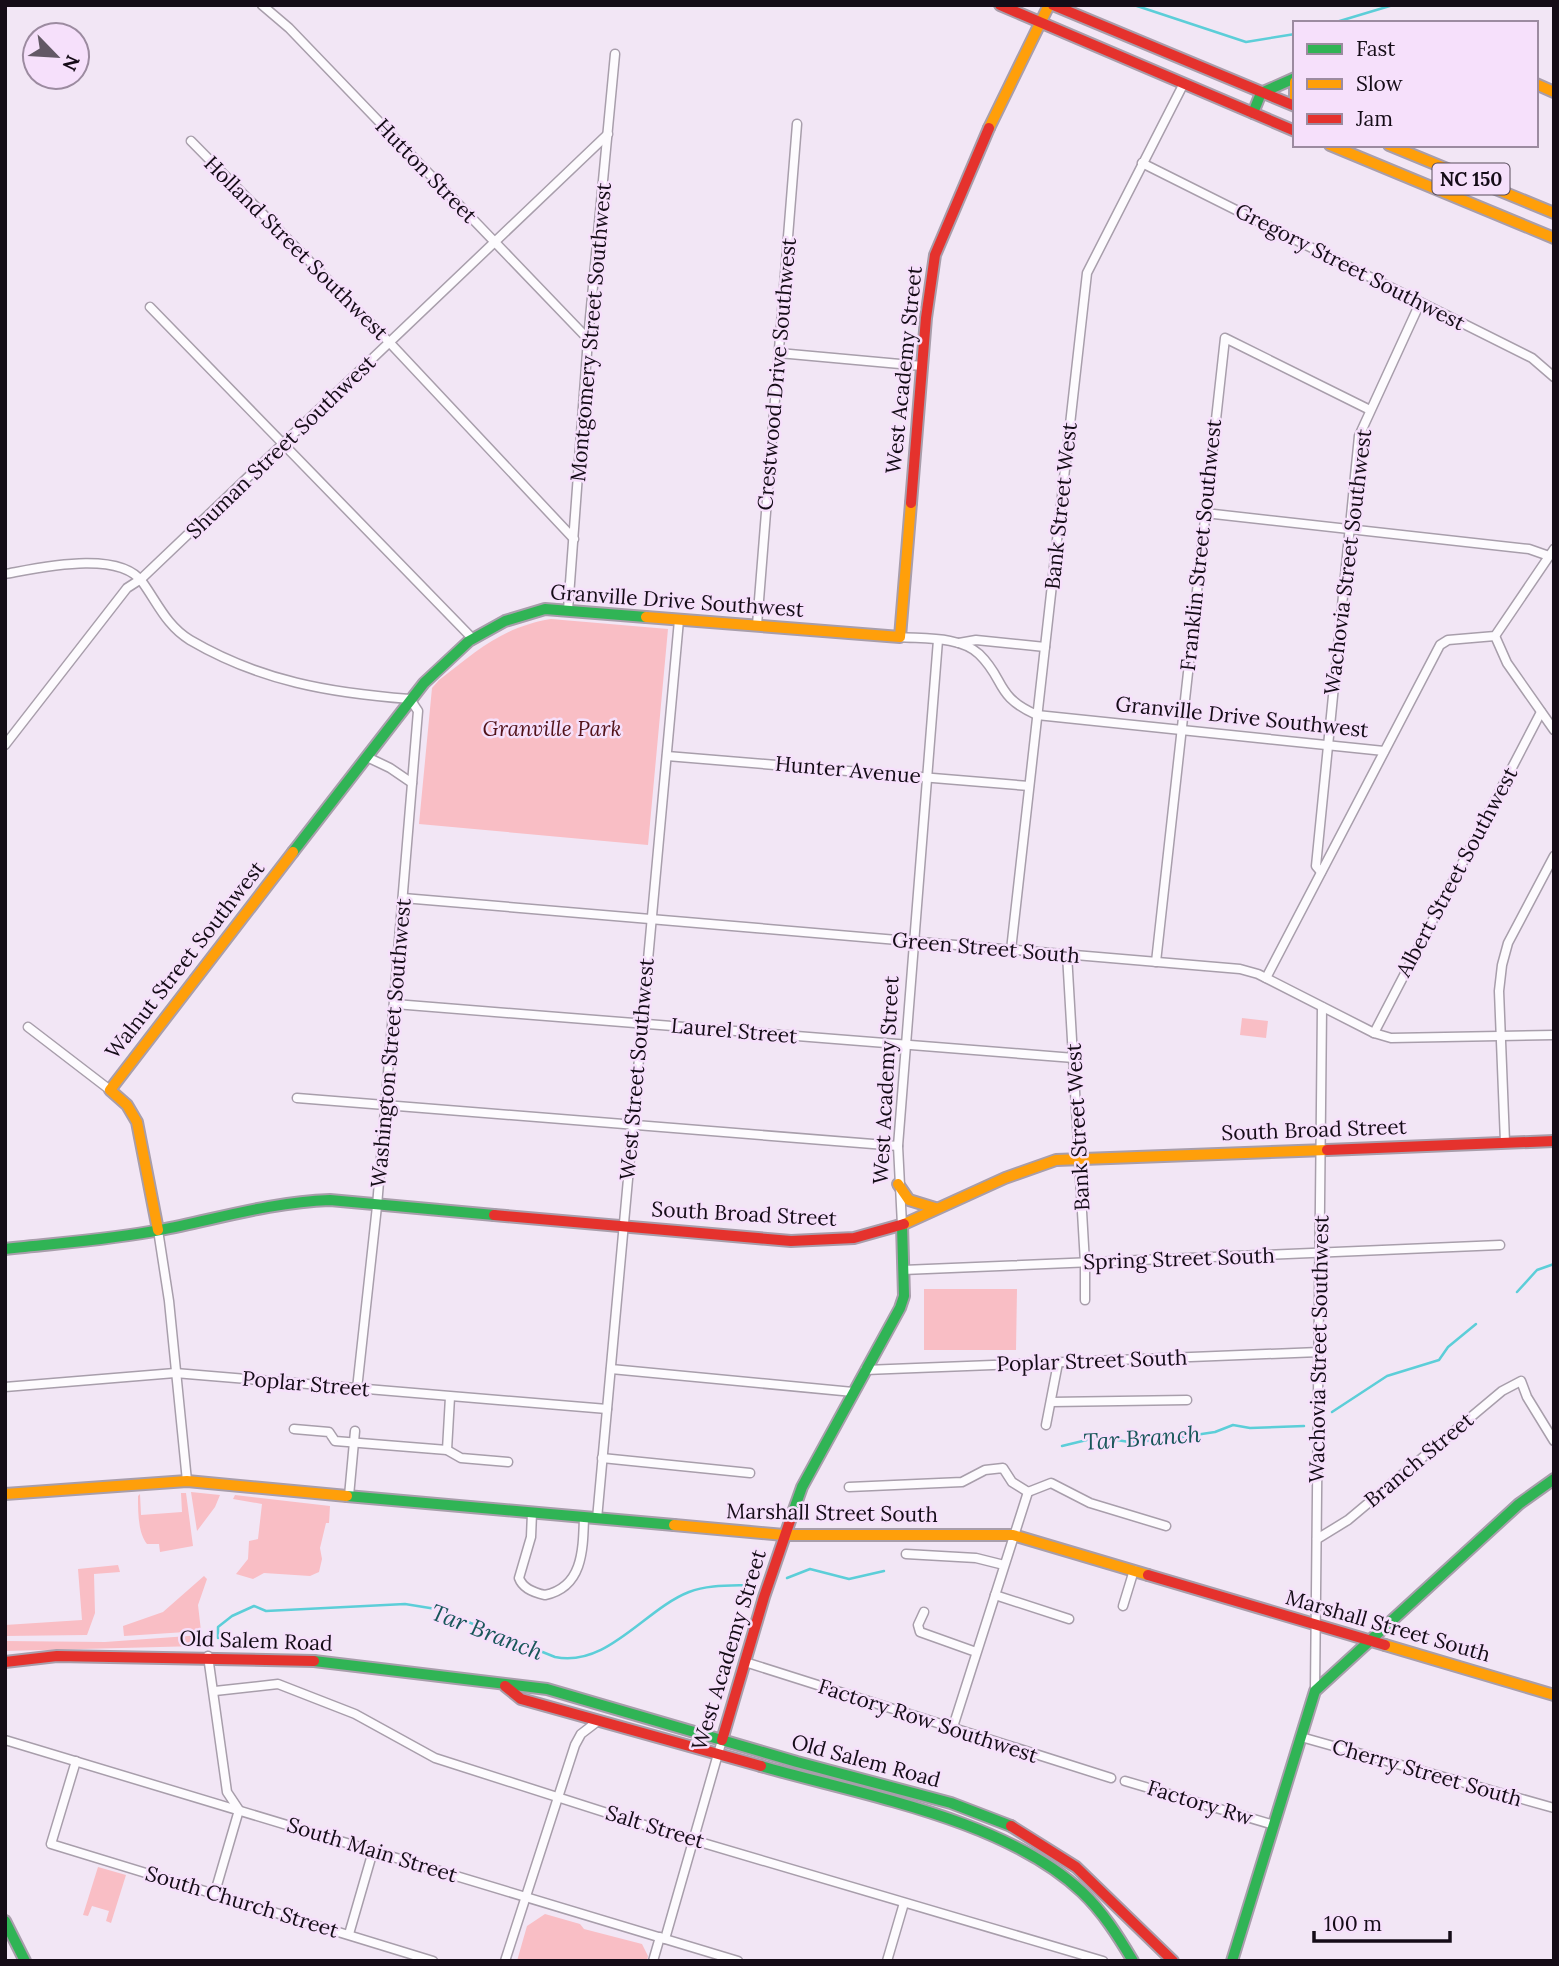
<svg xmlns="http://www.w3.org/2000/svg" width="1559" height="1966" viewBox="0 0 1559 1966" font-family="Lora,serif">
<style>
.green{fill:#f9bec5}
.lines{fill:none;stroke-linecap:round;stroke-linejoin:round}
.stream{stroke:#5cced8;stroke-width:2.5}
.street-casing{stroke:#a89eab;stroke-width:11}
.fast-casing{stroke:#a89eab;stroke-width:14}
.slow-casing{stroke:#a89eab;stroke-width:14}
.jam-casing{stroke:#a89eab;stroke-width:14}
.street{stroke:#fdfbfe;stroke-width:8}
.fast{stroke:#30b455;stroke-width:10}
.slow{stroke:#ff9f0a;stroke-width:10}
.jam{stroke:#e5322d;stroke-width:10}
.labels{text-anchor:middle;stroke-width:5;stroke-linejoin:round;paint-order:stroke}
.shield{fill:#f6e0fb;stroke:#584c5b;stroke-width:2}
.shield-label{font-size:19px;font-weight:bold;fill:#150c17}
.street-label{font-size:21px;fill:#150c17;stroke:#f6e0fb}
.park-label{font-size:21px;font-style:italic;fill:#511219;stroke:#f6e0fb}
.water-label{font-size:23px;font-style:italic;fill:#185659;stroke:#f6e0fb}
</style>
<rect width="100%" height="100%" fill="#f2e6f5"/>
<g class="green">
<path d="M551,619L668,629L648,845L419,824L432,688L439,680C477,651 502,627 551,619Z"/>
<path d="M1242,1018L1268,1021L1266,1038L1240,1035Z"/>
<path d="M924,1289H1017L1016,1350H924Z"/>
<path d="M191,1492L220,1495L215,1507L197,1531Z"/>
<path d="M181,1493H186L193,1546L160,1552L159,1544H147C138,1533 138,1512 138,1496L140,1494L141,1515L182,1512Z"/>
<path d="M235,1495L330,1506L329,1523H326L320,1548L322,1559L319,1572L310,1576L264,1573L253,1579L236,1574L248,1559L249,1541L258,1539L262,1504L233,1499Z"/>
<path d="M118,1565L120,1572L94,1574L95,1613L87,1635L5,1636V1625L82,1620L78,1569Z"/>
<path d="M204,1576L207,1579L198,1605L201,1631L124,1636L123,1626L163,1612Z"/>
<path d="M202,1635L199,1646L5,1651V1641L105,1642Z"/>
<path d="M98,1867L126,1875L111,1923L106,1921L109,1911L92,1906L88,1916L83,1915Z"/>
<path d="M545,1914L580,1924L584,1929L642,1944L648,1956L647,1961H517L527,1926Z"/>
</g>
<g class="lines">
<g class="stream">
<path d="M1134,5L1246,42L1295,34"/>
<path d="M1333,23L1393,5"/>
<path d="M1517,1292L1537,1270L1554,1264"/>
<path d="M1332,1412L1387,1376L1439,1360L1448,1347L1476,1324"/>
<path d="M1062,1446L1099,1437L1129,1442L1162,1440L1215,1432L1233,1425L1250,1428L1304,1426"/>
<path d="M787,1578L810,1569L849,1579L884,1571"/>
<path d="M218,1638V1627L232,1616L254,1606L266,1611L405,1604L436,1609L555,1657C607,1668 645,1609 689,1592C709,1584 733,1586 755,1585"/>
</g>
<g class="street-casing">
<g id="street">
<path d="M262,5L289,28L588,339"/>
<path d="M191,141L390,343L574,539"/>
<path d="M1142,163L1532,358L1554,377"/>
<path d="M150,307L472,638"/>
<path d="M779,353L922,366"/>
<path d="M1205,513L1529,549L1549,556"/>
<path d="M5,574C39,568 120,549 143,583C158,604 167,626 190,640C260,681 330,693 410,699L418,711L377,1206L357,1389"/>
<path d="M568,610L588,339L615,54"/>
<path d="M757,625L797,124"/>
<path d="M1495,636L1507,663L1554,730"/>
<path d="M900,637C923,639 960,636 979,654C1006,680 994,696 1037,715L1384,751"/>
<path d="M959,643L976,640L1045,647"/>
<path d="M5,745L127,588L141,579L608,134"/>
<path d="M667,756L1029,786"/>
<path d="M367,757L390,768L412,783"/>
<path d="M1321,872L1316,866L1359,436L1420,303"/>
<path d="M403,898L1240,969L1258,974L1374,1033L1391,1038L1554,1035"/>
<path d="M1011,950L1087,273L1183,85"/>
<path d="M1067,954L1085,1263V1300"/>
<path d="M1156,962L1225,338L1370,410"/>
<path d="M1266,978L1440,645L1448,640L1495,636L1554,549"/>
<path d="M395,1004L1074,1058"/>
<path d="M28,1027L110,1090"/>
<path d="M1374,1033L1541,712"/>
<path d="M297,1098L898,1146"/>
<path d="M1505,1142L1499,991L1502,965L1508,943L1554,856"/>
<path d="M902,1225L898,1146L938,640"/>
<path d="M158,1230L169,1301L187,1481"/>
<path d="M903,1270L1500,1245"/>
<path d="M611,1369L853,1392"/>
<path d="M865,1370L1319,1352"/>
<path d="M5,1387L175,1373L607,1409"/>
<path d="M1051,1402L1187,1400"/>
<path d="M1046,1425L1058,1363"/>
<path d="M294,1429L329,1432L335,1441L447,1450L461,1458L508,1462"/>
<path d="M447,1450L450,1397"/>
<path d="M602,1458L750,1473"/>
<path d="M849,1487L962,1482L985,1470L1003,1468L1012,1482L1028,1492"/>
<path d="M1028,1492L1051,1483L1090,1503L1166,1526"/>
<path d="M349,1496L355,1431"/>
<path d="M532,1513L531,1537L519,1578C523,1589 535,1593 545,1595C583,1587 583,1550 584,1517"/>
<path d="M597,1519L679,620"/>
<path d="M1317,1539L1348,1520L1502,1391L1521,1381L1527,1397L1554,1441"/>
<path d="M906,1554L976,1558L1004,1565"/>
<path d="M995,1595L1069,1619"/>
<path d="M1123,1606L1134,1570"/>
<path d="M924,1612L918,1625L920,1632L976,1652"/>
<path d="M208,1656L227,1792L239,1810L215,1892"/>
<path d="M745,1662L1111,1778"/>
<path d="M215,1691L278,1684L355,1714L435,1758L676,1835L1103,1961"/>
<path d="M1315,1691L1322,1007"/>
<path d="M952,1730L1028,1492"/>
<path d="M1301,1737L1554,1808"/>
<path d="M5,1740L738,1961"/>
<path d="M76,1761L51,1844L433,1961"/>
<path d="M1125,1781L1274,1825"/>
<path d="M349,1934L373,1851"/>
<path d="M665,1939L722,1740"/>
<path d="M505,1961L575,1745L581,1734L598,1721"/>
<path d="M653,1961L660,1937"/>
<path d="M887,1961L904,1903"/>
</g>
</g>
<g class="fast-casing">
<g id="fast">
<path d="M1253,113L1261,93L1295,78"/>
<path d="M293,852L424,683L469,641L505,621L545,609L646,617"/>
<path d="M5,1249C57,1243 109,1240 160,1230C217,1219 271,1202 330,1200L494,1215"/>
<path d="M347,1496L674,1525"/>
<path d="M792,1515L802,1487L900,1308L904,1296L902,1225"/>
<path d="M314,1661L547,1689L797,1762L951,1803L1011,1826"/>
<path d="M761,1766C862,1795 1005,1819 1082,1892C1103,1912 1118,1936 1133,1961"/>
<path d="M5,1921L25,1961"/>
<path d="M1232,1961L1315,1691L1519,1504L1554,1479"/>
</g>
</g>
<g class="slow-casing">
<g id="slow">
<path d="M1295,82V101"/>
<path d="M1536,84L1554,92"/>
<path d="M989,128L1049,5"/>
<path d="M1330,145L1554,238"/>
<path d="M1389,145L1554,213"/>
<path d="M646,617L900,637L911,503"/>
<path d="M898,1184L909,1200L935,1208"/>
<path d="M904,1224L1005,1178L1056,1160L1327,1150"/>
<path d="M158,1230L137,1122L127,1105L110,1090L293,852"/>
<path d="M5,1494L187,1481L347,1496"/>
<path d="M674,1525L784,1535H1013L1148,1575"/>
<path d="M1385,1645L1554,1695"/>
</g>
</g>
<g class="jam-casing">
<g id="jam">
<path d="M1000,5L1295,131"/>
<path d="M1053,5L1295,106"/>
<path d="M911,503L926,318L935,255L989,128"/>
<path d="M1327,1150L1554,1141"/>
<path d="M494,1215L791,1241L854,1238L904,1224"/>
<path d="M1148,1575L1385,1645"/>
<path d="M5,1662L57,1656L314,1661"/>
<path d="M505,1686L521,1699L761,1766"/>
<path d="M722,1740L764,1597L792,1515"/>
<path d="M1011,1826L1076,1867L1173,1961"/>
</g>
</g>
<use href="#street" class="street"/>
<use href="#fast" class="fast"/>
<use href="#slow" class="slow"/>
<use href="#jam" class="jam"/>
</g>
<g class="labels">
<rect class="shield" x="1432.5" y="163.5" width="77" height="31" rx="5"/>
<g class="shield-label">
<text x="1471" y="186">NC 150</text>
</g>
<g class="street-label">
<text transform="translate(426 171) rotate(46)" y="7">Hutton Street</text>
<text transform="translate(296 248) rotate(45)" y="7">Holland Street Southwest</text>
<text transform="translate(1350 267) rotate(27)" y="7">Gregory Street Southwest</text>
<text transform="translate(591 332) rotate(-85)" y="7">Montgomery Street Southwest</text>
<text transform="translate(904 370) rotate(-84)" y="7">West Academy Street</text>
<text transform="translate(777 374) rotate(-85)" y="7">Crestwood Drive Southwest</text>
<text transform="translate(281 447) rotate(-44)" y="7">Shuman Street Southwest</text>
<text transform="translate(1061 506) rotate(-84)" y="7">Bank Street West</text>
<text transform="translate(1201 545) rotate(-84)" y="7">Franklin Street Southwest</text>
<text transform="translate(1348 562) rotate(-83)" y="7">Wachovia Street Southwest</text>
<text transform="translate(677 601) rotate(4)" y="7">Granville Drive Southwest</text>
<text transform="translate(1242 717) rotate(6)" y="7">Granville Drive Southwest</text>
<text transform="translate(848 770) rotate(5)" y="7">Hunter Avenue</text>
<text transform="translate(1457 872) rotate(-62)" y="7">Albert Street Southwest</text>
<text transform="translate(986 948) rotate(5)" y="7">Green Street South</text>
<text transform="translate(185 960) rotate(-52)" y="7">Walnut Street Southwest</text>
<text transform="translate(734 1031) rotate(5)" y="7">Laurel Street</text>
<text transform="translate(391 1043) rotate(-85)" y="7">Washington Street Southwest</text>
<text transform="translate(637 1069) rotate(-85)" y="7">West Street Southwest</text>
<text transform="translate(886 1080) rotate(-87)" y="7">West Academy Street</text>
<text transform="translate(1078 1127) rotate(-93)" y="7">Bank Street West</text>
<text transform="translate(1314 1130) rotate(-2)" y="7">South Broad Street</text>
<text transform="translate(744 1214) rotate(3)" y="7">South Broad Street</text>
<text transform="translate(1179 1259) rotate(-2)" y="7">Spring Street South</text>
<text transform="translate(1319 1349) rotate(-89)" y="7">Wachovia Street Southwest</text>
<text transform="translate(1092 1361) rotate(-2)" y="7">Poplar Street South</text>
<text transform="translate(306 1384) rotate(5)" y="7">Poplar Street</text>
<text transform="translate(1419 1460) rotate(-40)" y="7">Branch Street</text>
<text transform="translate(832 1513) rotate(1)" y="7">Marshall Street South</text>
<text transform="translate(1388 1626) rotate(16)" y="7">Marshall Street South</text>
<text transform="translate(256 1641) rotate(2)" y="7">Old Salem Road</text>
<text transform="translate(729 1650) rotate(-73)" y="7">West Academy Street</text>
<text transform="translate(928 1721) rotate(18)" y="7">Factory Row Southwest</text>
<text transform="translate(866 1761) rotate(15)" y="7">Old Salem Road</text>
<text transform="translate(1427 1773) rotate(16)" y="7">Cherry Street South</text>
<text transform="translate(1200 1803) rotate(17)" y="7">Factory Rw</text>
<text transform="translate(655 1827) rotate(17)" y="7">Salt Street</text>
<text transform="translate(372 1850) rotate(17)" y="7">South Main Street</text>
<text transform="translate(242 1902) rotate(17)" y="7">South Church Street</text>
</g>
<g class="park-label">
<text x="552" y="736">Granville Park</text>
</g>
<g class="water-label">
<text transform="translate(1142 1438) rotate(-4)" y="8">Tar Branch</text>
<text transform="translate(487 1632) rotate(21)" y="8">Tar Branch</text>
</g>
</g>
<rect width="1559" height="1966" fill="none" stroke="#150c17" stroke-width="14"/>
<rect x="1293" y="21" width="245" height="126" fill="#f6e0fb" stroke="#9c8ba0" stroke-width="2"/>
<rect x="1307" y="44" width="35" height="10" fill="#30b455" stroke="#9c8ba0" stroke-width="2"/>
<text x="1356" y="56" font-size="21" fill="#150c17">Fast</text>
<rect x="1307" y="79" width="35" height="10" fill="#ff9f0a" stroke="#9c8ba0" stroke-width="2"/>
<text x="1356" y="91" font-size="21" fill="#150c17">Slow</text>
<rect x="1307" y="114" width="35" height="10" fill="#e5322d" stroke="#9c8ba0" stroke-width="2"/>
<text x="1356" y="126" font-size="21" fill="#150c17">Jam</text>
<g transform="translate(56 56) rotate(115)"><circle r="33" fill="#f6e0fb" stroke="#9c8ba0" stroke-width="2"/>
<path d="M0-5L12 26L0 18L-12 26Z" fill="#625865"/>
<text y="-10" font-size="19" font-weight="bold" text-anchor="middle" fill="#150c17">N</text>
</g>
<path d="M1314 1931v10h136v-10" fill="none" stroke="#150c17" stroke-width="3.5"/>
<text x="1324" y="1931" font-size="21" fill="#150c17" stroke="#f6e0fb" stroke-width="5" paint-order="stroke">100 m</text>
</svg>
